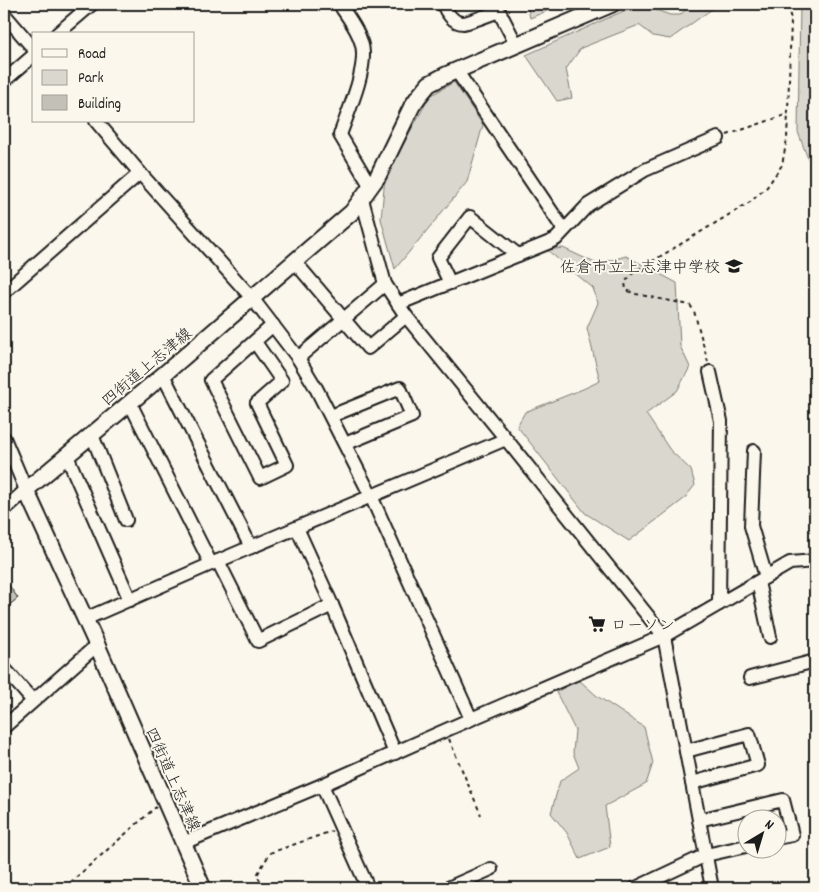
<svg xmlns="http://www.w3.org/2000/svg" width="819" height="892" viewBox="0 0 819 892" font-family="Dekko,'Klee One',sans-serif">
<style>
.green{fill:#dad7ce;stroke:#7b7a75}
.building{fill:#c3c0b8;stroke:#1c1c1c}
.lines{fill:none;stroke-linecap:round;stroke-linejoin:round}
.minor-casing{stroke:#1c1c1c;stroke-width:16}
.major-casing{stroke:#1c1c1c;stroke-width:19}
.path{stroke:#1c1c1c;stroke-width:2;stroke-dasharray:4 4;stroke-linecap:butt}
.minor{stroke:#fbf7ec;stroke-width:12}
.major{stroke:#fbf7ec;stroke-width:15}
.labels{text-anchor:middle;stroke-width:4;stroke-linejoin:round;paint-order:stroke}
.poi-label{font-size:16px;fill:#1c1c1c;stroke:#fbf7ec;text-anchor:end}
.street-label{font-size:16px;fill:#1c1c1c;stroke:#fbf7ec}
</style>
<rect width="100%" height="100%" fill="#fbf7ec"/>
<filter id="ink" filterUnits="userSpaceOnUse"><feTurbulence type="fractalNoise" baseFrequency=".02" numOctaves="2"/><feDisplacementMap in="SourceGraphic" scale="10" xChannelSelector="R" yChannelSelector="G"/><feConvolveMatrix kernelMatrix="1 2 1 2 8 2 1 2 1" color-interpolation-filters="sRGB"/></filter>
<g filter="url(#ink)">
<g class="green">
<path d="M527,4H564L530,18Z"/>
<path d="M639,4L670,15H680L692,4H719L670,39L653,36L639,25L581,48L566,69L572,98L557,101L526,55Z"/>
<path d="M800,4H815V161L808,159L798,132Z"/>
<path d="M454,82L483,125L467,182L395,269L381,219L385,177L430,96Z"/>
<path d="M563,248L597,264L626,256L677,283L680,346L690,367L677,391L646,414L670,450L691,470L695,485L684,499L629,541L585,513L517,426L525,412L583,389L600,381L587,328L598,303L593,288L547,250Z"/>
<path d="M579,680L597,696L644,727L653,763L646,784L605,806L610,847L580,859L567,833L551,813L560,781L579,768L573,753L575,730L556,692Z"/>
</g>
<path class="building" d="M4,579L18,598L7,607L4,604Z"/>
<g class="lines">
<g class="minor-casing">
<g id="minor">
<path d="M344,4L342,8C351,21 363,38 363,53C364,76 348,112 340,135L371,187"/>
<path d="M443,4C446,12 453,23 463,23C468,23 493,13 499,11L516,44"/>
<path d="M4,14L34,49"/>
<path d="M57,34L92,4"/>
<path d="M456,70L564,230"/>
<path d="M4,81L34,55"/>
<path d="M96,121L140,173L252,298L298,358L316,388L371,496L471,719"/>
<path d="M362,199L385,284L406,316L506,439L664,636L712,888"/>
<path d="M295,262L368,348L406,316"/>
<path d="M450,283L438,258L470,217L518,255"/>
<path d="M4,292L140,173"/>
<path d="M398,304L550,242L556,239L588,205L645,170L718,138"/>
<path d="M255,342L282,381L257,403L287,465L260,478L211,380L273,325"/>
<path d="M298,358L385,284"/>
<path d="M710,372L721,421L719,604"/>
<path d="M163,375L251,547"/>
<path d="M130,403L211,564"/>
<path d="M331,416L400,388L412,416L345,444"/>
<path d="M92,435L126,520"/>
<path d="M4,438L26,490L4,510"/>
<path d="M754,451L751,526L766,577"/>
<path d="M67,456L130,600"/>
<path d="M297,528L332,605L395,753"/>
<path d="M218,561L258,641L332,605"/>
<path d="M758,582L770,637"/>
<path d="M85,619L211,564L506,439"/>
<path d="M4,668L33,701"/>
<path d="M750,678L815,661"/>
<path d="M4,727L97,645"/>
<path d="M686,751L749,734L758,765L692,783"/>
<path d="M322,785L368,888"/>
<path d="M699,820L783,800L792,835L776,838"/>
<path d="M183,843L322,785L471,719L664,636L790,563L815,561"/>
<path d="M448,888L491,869"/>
<path d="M636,888L706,855L746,846"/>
</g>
</g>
<g class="major-casing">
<path id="major" d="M203,888L97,645L26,490L163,375L352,212L378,176L412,106L419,96L429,84L446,75L612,4"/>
</g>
<g class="path">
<path d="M727,135L788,114"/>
<path d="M708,362L694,311L690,305L636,294L626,290L625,282L633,273L750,202L767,187L782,165L787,139L791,21L788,4"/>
<path d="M449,739L481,815"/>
<path d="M64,888L156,807"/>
<path d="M264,888L257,875L270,853L332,831"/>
</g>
<use href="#minor" class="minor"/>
<use href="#major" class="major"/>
</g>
</g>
<defs>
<g id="school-bare" transform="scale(1.35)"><path d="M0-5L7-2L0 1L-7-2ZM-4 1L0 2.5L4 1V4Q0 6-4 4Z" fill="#1c1c1c" stroke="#fbf7ec" stroke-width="2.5" paint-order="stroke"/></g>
<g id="supermarket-bare" transform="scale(1.35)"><path d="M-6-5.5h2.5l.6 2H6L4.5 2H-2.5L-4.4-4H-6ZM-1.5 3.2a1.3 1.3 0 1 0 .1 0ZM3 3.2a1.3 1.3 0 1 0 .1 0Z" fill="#1c1c1c" stroke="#fbf7ec" stroke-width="2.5" paint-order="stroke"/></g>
</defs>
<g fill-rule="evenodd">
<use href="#school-bare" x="734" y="266"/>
<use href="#supermarket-bare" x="597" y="624"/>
</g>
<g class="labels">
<g class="poi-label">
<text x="720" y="272">佐倉市立上志津中学校</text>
<text x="611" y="630" text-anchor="start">ローソン</text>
</g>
<g class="street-label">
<text transform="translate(146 366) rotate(-40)" y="6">四街道上志津線</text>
<text transform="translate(174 779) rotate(66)" y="6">四街道上志津線</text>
</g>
</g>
<rect width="819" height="892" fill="none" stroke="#fbf7ec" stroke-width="20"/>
<rect x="10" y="10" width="799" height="872" fill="none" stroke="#1c1c1c" stroke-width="2" filter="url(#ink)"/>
<rect x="32" y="32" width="162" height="90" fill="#fbf7ec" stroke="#a29f99"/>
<rect x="42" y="49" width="25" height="8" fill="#fbf7ec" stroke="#a29f99"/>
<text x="78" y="58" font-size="15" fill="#1c1c1c">Road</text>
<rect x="42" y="70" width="25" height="15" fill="#dad7ce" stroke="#a29f99"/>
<text x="78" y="82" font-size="15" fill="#1c1c1c">Park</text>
<rect x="42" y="95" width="25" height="15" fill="#c3c0b8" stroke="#a29f99"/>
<text x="78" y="108" font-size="15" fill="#1c1c1c">Building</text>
<g transform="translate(762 834) rotate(38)"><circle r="24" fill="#fbf7ec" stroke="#a29f99"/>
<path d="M0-4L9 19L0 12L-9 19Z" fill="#1c1c1c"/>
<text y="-8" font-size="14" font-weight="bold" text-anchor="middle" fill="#1c1c1c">N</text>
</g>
</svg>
